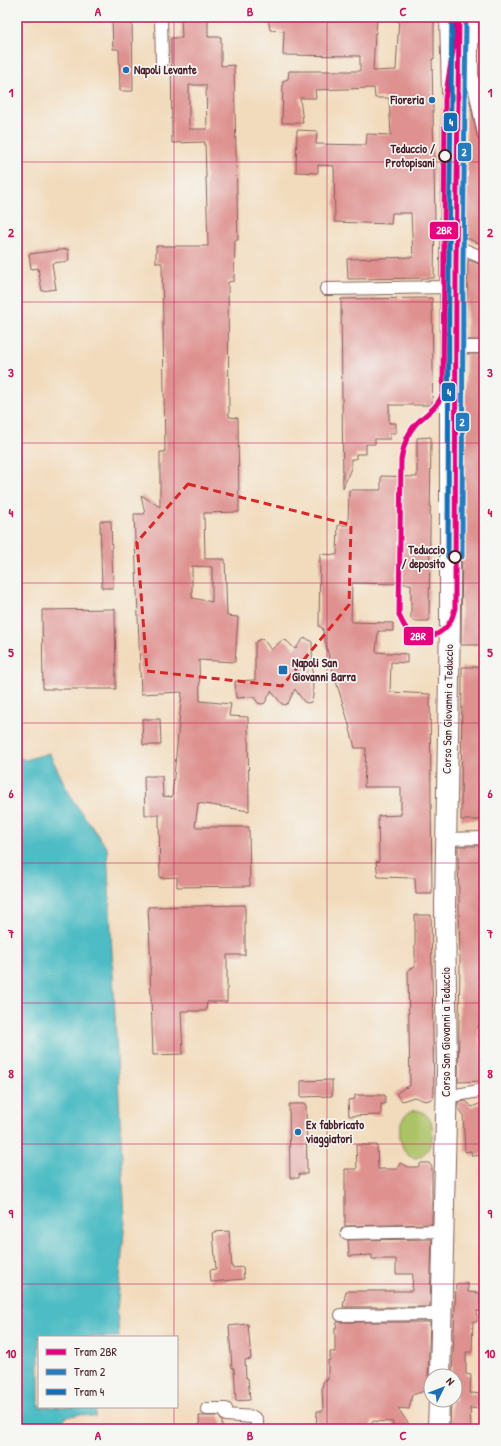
<svg xmlns="http://www.w3.org/2000/svg" width="501" height="1446" viewBox="0 0 501 1446" font-family="'Patrick Hand',sans-serif">
<style>
.green{fill:#acc266;stroke:#7b7048}
.water{fill:#4ebcc4;stroke:#4c6e78}
.building{fill:#de918f;fill-rule:evenodd}
.lines{fill:none;stroke-linecap:round;stroke-linejoin:round}
.street-casing{stroke:#85615e;stroke-width:14}
.primary-casing{stroke:#85615e;stroke-width:22}
.street{stroke:#fff;stroke-width:12}
.primary{stroke:#fff;stroke-width:20}
.tram-1-casing{stroke:#f6f6f2;stroke-width:8}
.tram-2-casing{stroke:#f6f6f2;stroke-width:8}
.tram-3-casing{stroke:#f6f6f2;stroke-width:8}
.tram-1{stroke:#e5007d;stroke-width:5}
.tram-2{stroke:#267cc0;stroke-width:5}
.tram-3{stroke:#146eb7;stroke-width:5}
.marked{fill:none;stroke:#d62828;stroke-width:3;stroke-dasharray:8 5;stroke-linejoin:round}
.grid{fill:none;stroke:#c2185b;stroke-width:1;stroke-opacity:0.55}
.poi-dot{fill:#1f6fb2;stroke:#f6f6f2;stroke-width:1.5}
.stop-dot{fill:#f6f6f2;stroke:#4a1f2b;stroke-width:2}
.labels{text-anchor:middle;stroke-width:3.5;stroke-linejoin:round;paint-order:stroke}
.poi-label{font-size:12px;font-weight:bold;fill:#4a1f2b;stroke:#f6f6f2;text-anchor:start}
.stop-label{font-size:12px;font-weight:bold;fill:#4a1f2b;stroke:#f6f6f2;text-anchor:end}
.street-label{font-size:12px;fill:#4a1f2b;stroke:#f6f6f2}
.line-badge{stroke:#f6f6f2;stroke-width:1.5}
.badge-label{font-size:11px;text-anchor:middle;font-weight:bold;fill:#fff}
.neatline{fill:none;stroke:#c2185b;stroke-width:1.5}
.grid-label{font-size:13px;text-anchor:middle;font-weight:bold;fill:#c2185b}
</style>
<rect width="100%" height="100%" fill="#f6f6f2"/>
<filter id="ink" filterUnits="userSpaceOnUse"><feTurbulence type="fractalNoise" baseFrequency=".025" numOctaves="2"/><feDisplacementMap in="SourceGraphic" scale="8" xChannelSelector="R" yChannelSelector="G"/><feConvolveMatrix kernelMatrix="1 2 1 2 8 2 1 2 1" color-interpolation-filters="sRGB"/></filter>
<filter id="wash" filterUnits="userSpaceOnUse"><feTurbulence type="fractalNoise" baseFrequency=".012" numOctaves="4" result="noise"/><feDisplacementMap in="SourceGraphic" scale="16" xChannelSelector="R" yChannelSelector="G"/><feGaussianBlur stdDeviation="0.9" result="paint"/><feColorMatrix in="noise" values="0 0 0 0 0 0 0 0 0 0 0 0 0 0 0 0 0 1.4 0 .05"/><feComposite in="paint" operator="in"/></filter>
<g filter="url(#wash)">
<rect width="100%" height="100%" fill="#f2dbbd"/>
<path class="green" d="M415,1110C423,1111 428,1115 431,1122C440,1149 410,1176 401,1142C397,1129 401,1114 415,1110Z"/>
<path class="water" d="M49,753L72,799L107,848L125,1221L117,1310L119,1337H39V1407H96L95,1417L79,1414L65,1418L61,1429H17V756L25,760Z"/>
<g id="blocks">
<g class="building">
<path d="M112,17H132L133,91H120L119,49H113Z"/>
<path d="M181,17H208V37H221V66L234,65L238,240H235L234,281L228,282L229,417L238,418L239,512L204,513L205,559H225L227,616L238,617L235,662L199,660L200,701L231,704L229,716L248,717L249,811L198,803L195,827H249L250,886L177,887V877L160,878L159,815H145L144,776H162L163,796L172,797L182,692L141,694L134,514H145L141,495L160,507V452H165L162,263H156V246H208L205,142L172,143L171,38H182ZM189,85H206L207,129H189ZM192,566L212,567V602L192,598Z"/>
<path d="M268,17H377L376,33H375L373,71L396,70L399,17H434V59H432L435,220L434,278L348,279L347,259L413,257L411,213H392L391,224L335,222L334,166L318,165V173L296,172L297,130L317,131L316,144L366,145L367,134L391,135L389,98H375L374,88L315,90L316,98H300L303,123H282L283,81L288,79L289,71H360V56L283,55L284,31L270,30Z"/>
<path d="M466,101H470L477,135L479,140L484,161V246L467,238Z"/>
<path d="M68,249L69,261L52,263L56,289L42,291L38,268L31,269L29,254Z"/>
<path d="M468,260L484,266V340H466Z"/>
<path d="M432,298L433,370L432,405H389V423H396V433H390V439H375V444H366V454H356V459H351V468L343,488L341,299Z"/>
<path d="M466,354H484V645H461L462,531Z"/>
<path d="M431,437L429,621H414L411,619V584L352,583L351,622L393,623V631H378L376,652L407,654V663L391,662L390,692L430,694L432,894H416L415,878L378,877L376,862L379,861L378,816L401,815V787H364L366,748H355L348,721L329,658L322,627H319L320,554L337,555L338,525H348L349,490H381V476L417,477V438Z"/>
<path d="M100,521H111L113,588H102Z"/>
<path d="M115,609L116,689H43L42,610Z"/>
<path d="M306,638L312,642L313,697L311,702L308,703L304,702L295,689L288,703L285,705L282,704L271,691L265,703L262,704L258,703L254,697L236,698L235,681L255,680V643L257,641L261,639L264,640L271,650L281,641L284,640L287,641L295,649L303,639Z"/>
<path d="M462,667H484V820H461Z"/>
<path d="M142,719H160L161,745H143Z"/>
<path d="M458,846H484V862H482L483,919H484V1027L478,1026L480,1046L482,1045L483,1059H484V1081L458,1082L460,963Z"/>
<path d="M245,905V955H227V1002H207L206,1011H181L183,1054L153,1055L150,968H151L148,907Z"/>
<path d="M415,915H431L434,1094L432,1099L429,1100L425,1101L414,1097L402,1101L396,1094L404,1088L410,1086L408,970L415,966Z"/>
<path d="M332,1080V1096L301,1097V1081Z"/>
<path d="M355,1095H385V1104H381V1115L349,1116L348,1100L355,1099Z"/>
<path d="M466,1101L472,1107L484,1102V1155L472,1156L471,1151L465,1152L463,1114L458,1108V1102Z"/>
<path d="M289,1104H306L307,1174H299V1178H290Z"/>
<path d="M356,1145H377L378,1169H397L400,1163L408,1167H418L421,1163H429L432,1167V1224L345,1226V1169H357Z"/>
<path d="M229,1231L232,1268L243,1267L244,1279L211,1282L210,1270L216,1269L213,1232Z"/>
<path d="M432,1239L430,1307H343L346,1291H412L413,1274H396V1259H372V1255L349,1256L348,1240Z"/>
<path d="M456,1284H468V1292L480,1293V1311H477V1322L473,1321L472,1352H466V1374L471,1375L470,1393L484,1394V1409L470,1408L471,1429H450L451,1400H455V1376H452Z"/>
<path d="M337,1322H430L428,1376L431,1383V1389L412,1395L409,1409L398,1408L412,1429H392L393,1422L372,1421L371,1429H316L317,1411H323L322,1387L324,1380H328V1360H330V1352H335V1328H336Z"/>
<path d="M248,1324L251,1359L245,1360L246,1378H248L250,1400L236,1401L234,1368H232L229,1326Z"/>
<path d="M199,1416H219L222,1421V1429H200Z"/>
</g>
</g>
</g>
<g filter="url(#ink)">
<use href="#blocks" fill-opacity="0" stroke="#85615e" stroke-width="1"/>
<g class="lines">
<g class="street-casing">
<g id="street">
<path d="M161,17L162,62"/>
<path d="M472,17V75L484,134"/>
<path d="M450,244L484,258"/>
<path d="M326,289L450,287"/>
<path d="M450,347H484"/>
<path d="M445,839L484,838"/>
<path d="M446,1097L484,1090"/>
<path d="M347,1233L443,1231"/>
<path d="M341,1315L441,1314"/>
<path d="M207,1409H226V1415L253,1417L257,1420V1429"/>
</g>
</g>
<g class="primary-casing">
<g id="primary">
<path d="M440,1376L447,1076L445,906L450,621V263L452,93L450,17"/>
<path d="M438,1429L439,1400"/>
</g>
</g>
<use href="#street" class="street"/>
<use href="#primary" class="primary"/>
<g class="tram-1-casing">
<path id="tram-1" d="M454,17V45L445,99L443,393C438,408 425,414 415,425C406,435 403,448 401,460L399,615C402,622 405,629 411,633C426,642 444,634 451,620C453,616 454,612 455,608L456,263L459,17"/>
</g>
<g class="tram-2-casing">
<path id="tram-2" d="M462,557L463,263L466,17"/>
</g>
<g class="tram-3-casing">
<path id="tram-3" d="M448,557L449,263L452,17"/>
</g>
<use href="#tram-1" class="tram-1"/>
<use href="#tram-2" class="tram-2"/>
<use href="#tram-3" class="tram-3"/>
</g>
</g>
<path class="marked" d="M188,484L351,525L349,605L282,686L147,671L137,542Z"/>
<path class="grid" d="M174,17V1337M327,17V1429M17,162H484M17,302H484M17,443H484M17,583H484M17,723H484M17,863H484M17,1003H484M17,1144H484M17,1284H484M174,1407V1429"/>
<g class="poi-dot">
<circle cx="126" cy="70" r="4"/>
<circle cx="432" cy="100" r="4"/>
<rect x="278" y="665" width="10" height="10" rx="2"/>
<circle cx="298" cy="1132" r="4"/>
</g>
<g class="stop-dot">
<circle cx="445" cy="156" r="6"/>
<circle cx="455" cy="557" r="6"/>
</g>
<g class="labels">
<g class="poi-label">
<text x="134" y="74">Napoli Levante</text>
<text x="424" y="104" text-anchor="end">Fioreria</text>
<text x="292" y="667">Napoli San<tspan x="292" dy="14">Giovanni Barra</tspan></text>
<text x="306" y="1129">Ex fabbricato<tspan x="306" dy="14">viaggiatori</tspan></text>
</g>
<g class="stop-label">
<text x="435" y="153">Teduccio /<tspan x="435" dy="14">Protopisani</tspan></text>
<text x="445" y="554">Teduccio<tspan x="445" dy="14">/ deposito</tspan></text>
</g>
<g class="street-label">
<text transform="translate(448 709) rotate(-89)" y="4">Corso San Giovanni a Teduccio</text>
<text transform="translate(446 1032) rotate(-90)" y="4">Corso San Giovanni a Teduccio</text>
</g>
</g>
<g class="line-badge">
<rect x="443" y="112" width="15" height="20" rx="4" fill="#146eb7"/>
<rect x="457" y="142" width="15" height="20" rx="4" fill="#267cc0"/>
<rect x="429" y="221" width="30" height="19" rx="4" fill="#e5007d"/>
<rect x="441" y="382" width="15" height="20" rx="4" fill="#146eb7"/>
<rect x="455" y="412" width="15" height="20" rx="4" fill="#267cc0"/>
<rect x="403" y="626" width="31" height="20" rx="4" fill="#e5007d"/>
</g>
<g class="badge-label">
<text x="451" y="126">4</text>
<text x="464" y="156">2</text>
<text x="444" y="234">2BR</text>
<text x="449" y="396">4</text>
<text x="462" y="426">2</text>
<text x="418" y="640">2BR</text>
</g>
<rect width="501" height="1446" fill="none" stroke="#f6f6f2" stroke-width="44"/>
<rect x="38" y="1336" width="140" height="72" fill="#f6f6f2" stroke="#b1a0a2"/>
<rect x="46" y="1349" width="20" height="6" fill="#e5007d" stroke="#b1a0a2"/>
<text x="74" y="1356" font-size="12" fill="#4a1f2b">Tram 2BR</text>
<rect x="46" y="1369" width="20" height="6" fill="#267cc0" stroke="#b1a0a2"/>
<text x="74" y="1376" font-size="12" fill="#4a1f2b">Tram 2</text>
<rect x="46" y="1389" width="20" height="6" fill="#146eb7" stroke="#b1a0a2"/>
<text x="74" y="1396" font-size="12" fill="#4a1f2b">Tram 4</text>
<g transform="translate(443 1388) rotate(47)"><circle r="19" fill="#f6f6f2" stroke="#b1a0a2"/>
<path d="M0-3L7 15L0 10L-7 15Z" fill="#1f6fb2"/>
<text y="-6" font-size="11" font-weight="bold" text-anchor="middle" fill="#4a1f2b">N</text>
</g>
<rect x="22" y="22" width="457" height="1402" class="neatline"/>
<g class="grid-label">
<text x="98" y="16">A</text>
<text x="250" y="16">B</text>
<text x="403" y="16">C</text>
<text x="11" y="97">1</text>
<text x="490" y="97">1</text>
<text x="11" y="237">2</text>
<text x="490" y="237">2</text>
<text x="11" y="377">3</text>
<text x="490" y="377">3</text>
<text x="11" y="517">4</text>
<text x="490" y="517">4</text>
<text x="11" y="657">5</text>
<text x="490" y="657">5</text>
<text x="11" y="798">6</text>
<text x="490" y="798">6</text>
<text x="11" y="938">7</text>
<text x="490" y="938">7</text>
<text x="11" y="1078">8</text>
<text x="490" y="1078">8</text>
<text x="11" y="1218">9</text>
<text x="490" y="1218">9</text>
<text x="11" y="1358">10</text>
<text x="490" y="1358">10</text>
<text x="98" y="1440">A</text>
<text x="250" y="1440">B</text>
<text x="403" y="1440">C</text>
</g>
</svg>
